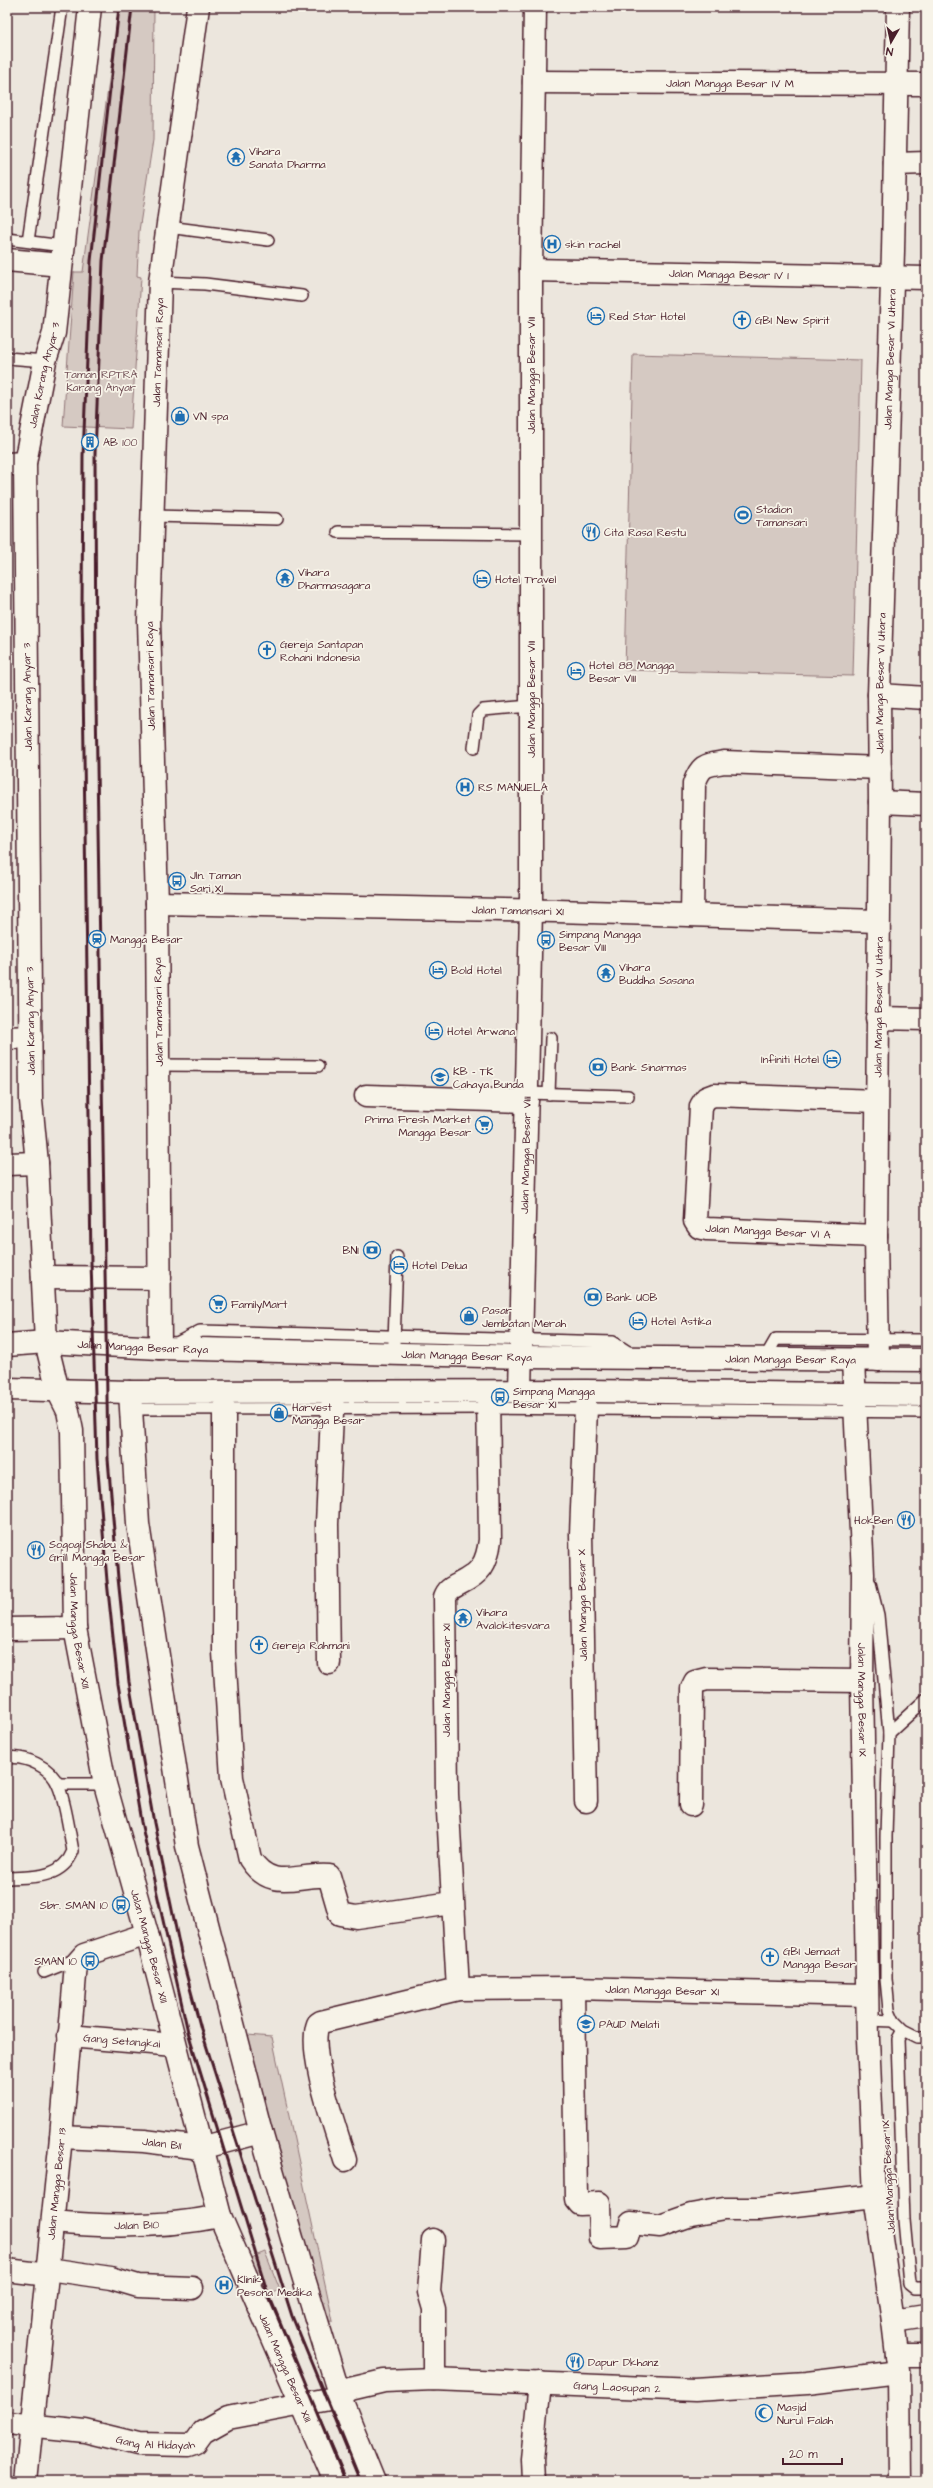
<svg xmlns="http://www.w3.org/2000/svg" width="933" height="2488" viewBox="0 0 933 2488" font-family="'Architects Daughter',sans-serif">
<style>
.green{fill:#d5c9c2;stroke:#907476}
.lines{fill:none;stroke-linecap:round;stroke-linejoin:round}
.lane-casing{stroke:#4a1f2b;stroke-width:14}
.street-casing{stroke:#4a1f2b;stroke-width:25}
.secondary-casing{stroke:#4a1f2b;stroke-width:25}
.lane{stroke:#f7f3e8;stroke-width:11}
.street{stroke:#f7f3e8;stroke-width:22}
.secondary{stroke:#f7f3e8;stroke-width:22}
.rail{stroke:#4a1f2b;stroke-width:3}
.labels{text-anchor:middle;stroke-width:3.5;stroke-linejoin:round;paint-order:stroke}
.street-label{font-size:11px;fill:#4a1f2b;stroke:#f7f3e8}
.poi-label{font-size:11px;fill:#4a1f2b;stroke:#f7f3e8;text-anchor:start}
.park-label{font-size:11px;fill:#6d4a51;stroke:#f7f3e8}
</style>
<rect width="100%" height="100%" fill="#ece6dd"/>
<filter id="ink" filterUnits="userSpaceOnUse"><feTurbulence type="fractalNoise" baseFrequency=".025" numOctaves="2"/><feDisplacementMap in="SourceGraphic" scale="8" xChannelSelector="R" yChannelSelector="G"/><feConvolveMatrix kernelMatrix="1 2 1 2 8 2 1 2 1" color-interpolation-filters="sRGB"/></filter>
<g filter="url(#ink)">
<g class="green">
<path d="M154,7L153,140L139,231L137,276L141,277L131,429L63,426L74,272H83L119,8Z"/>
<path d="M633,354L861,360L853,676L625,670Z"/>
<path d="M235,2034L272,2037L333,2321L305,2324Z"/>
<path d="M265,2252L280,2290L259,2299L243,2261Z"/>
</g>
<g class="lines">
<g class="lane-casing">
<g id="lane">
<path d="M168,227L268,240"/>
<path d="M7,239L63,246"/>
<path d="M28,241L62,7"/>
<path d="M160,282L205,284L302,296"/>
<path d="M7,358L45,361"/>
<path d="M152,516L277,519"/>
<path d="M338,532L531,534"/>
<path d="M474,748L478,715L483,710L531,706"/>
<path d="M159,1065L318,1066"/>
<path d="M527,1093L628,1096"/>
<path d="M549,1094L551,1038"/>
<path d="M394,1343L397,1257"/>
<path d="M175,1344L200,1331L613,1342L633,1355"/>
<path d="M765,1358L776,1339L926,1340"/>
<path d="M131,1409L488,1408L926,1412"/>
<path d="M870,1583L878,1615L889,1733L886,1837V1979L889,2010L894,2021L903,2030L917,2037H926"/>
<path d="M889,1733L926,1699"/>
<path d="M7,1758C25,1755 51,1767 58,1785C66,1803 69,1831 73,1851C62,1879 32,1877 7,1878"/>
<path d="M58,1784H105"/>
<path d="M44,1972L79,1958"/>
<path d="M868,2020L894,2021"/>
<path d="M903,2030L898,2039L904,2220L910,2284L915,2288H926"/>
</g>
</g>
<g class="street-casing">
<g id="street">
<path id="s1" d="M534,82L926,84"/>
<path d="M895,164L926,163"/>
<path id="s2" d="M531,270L926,278"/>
<path d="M7,464L25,463"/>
<path d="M879,695L926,698"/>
<path d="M880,802L926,804"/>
<path id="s3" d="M157,903L557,911L878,921"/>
<path d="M692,915L694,784C701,765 705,765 724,762L880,768"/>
<path d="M877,1018L926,1019"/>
<path d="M7,1038L31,1037"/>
<path d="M366,1096L527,1101"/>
<path d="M7,1164L37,1163"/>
<path d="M876,1236L707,1229L699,1227L695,1221L701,1106L706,1098L714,1095L876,1101"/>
<path id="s4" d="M878,1360L876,1236L880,802L879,695L893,251L898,7"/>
<path id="s5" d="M58,1391L68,1411L72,1431L75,1628L105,1784L147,1934L220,2216L335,2481"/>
<path id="s6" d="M520,1391L531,910V270L535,7"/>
<path d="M130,1392L138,1524L187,1846L261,2132L301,2269L340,2397L374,2481"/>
<path d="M224,1408V1652L232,1778L250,1859C272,1893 298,1873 329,1876L340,1914L356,1917L452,1903"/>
<path d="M7,1629L75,1628"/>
<path d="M329,1663L327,1524L333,1392"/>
<path d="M586,1801L581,1534L586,1408"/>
<path d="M691,1805L692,1688L695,1682L707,1679L862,1681"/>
<path d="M573,1988L576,2199L580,2204L599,2203L600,2238L627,2237L631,2223L660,2226L691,2215L724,2209H759L875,2196"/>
<path d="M458,1989L447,1794L445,1597C448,1589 452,1588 459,1584C481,1573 487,1564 490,1540L488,1392"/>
<path id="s7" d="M69,2036L175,2045"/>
<path id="s8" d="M61,2137L144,2141L201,2148L261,2132"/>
<path id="s9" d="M345,2160C336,2129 307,2052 318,2024L321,2022L458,1989L573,1988L867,1995"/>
<path id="s10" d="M53,2222C106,2227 168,2227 220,2216"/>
<path d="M433,2240L429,2292L434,2309V2379"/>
<path d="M48,2269L111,2278L138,2286L192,2288"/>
<path d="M7,2270L48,2275"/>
<path d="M893,2321L899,2372L900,2481"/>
<path d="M897,2356H926"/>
<path id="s11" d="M340,2397L350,2389L384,2381L434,2379L695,2390L807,2383L899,2372"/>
<path id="s12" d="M7,2423L85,2431L138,2444L189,2445L195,2443L203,2432L228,2418L340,2397"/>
<path id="s13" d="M26,2481L61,2137L76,1964L84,1955L147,1934"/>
<path d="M533,2481L532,2459L540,2383"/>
</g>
</g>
<g class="secondary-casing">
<g id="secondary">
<path d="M7,260L61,265"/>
<path d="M43,1277L160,1278"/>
<path id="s14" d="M7,1345L46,1342L160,1348L522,1357L926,1360"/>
<path id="s15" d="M160,1348L157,903L149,621L160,282L198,7"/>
<path id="s16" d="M853,1360L863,1574L862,1681L868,2040L875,2196L893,2321L926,2316"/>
<path d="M7,1389L130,1392L586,1391L926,1395"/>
<path id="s17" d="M58,1391L46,1342L37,1163L31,1101L25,463L45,361L54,333L90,7"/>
</g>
</g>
<use href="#lane" class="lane"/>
<use href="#street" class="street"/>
<use href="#secondary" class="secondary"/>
<g class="rail">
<path d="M119,7L91,261L83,456L82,609L91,1262L97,1459L107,1581L118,1684L141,1822L188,2032L266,2288L346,2481"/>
<path d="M132,7L103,261L95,454L96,701L108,1459L118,1578L129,1682L154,1823L182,1958L201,2029L292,2316L360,2481"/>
</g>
</g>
</g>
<defs>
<g id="temple-ring" transform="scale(0.9)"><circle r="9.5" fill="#f7f3e8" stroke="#1f6fb2" stroke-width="1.5"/><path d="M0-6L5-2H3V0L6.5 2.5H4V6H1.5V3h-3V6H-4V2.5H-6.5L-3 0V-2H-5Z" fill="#1f6fb2"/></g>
<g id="hospital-ring" transform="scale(0.9)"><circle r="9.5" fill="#f7f3e8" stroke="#1f6fb2" stroke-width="1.5"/><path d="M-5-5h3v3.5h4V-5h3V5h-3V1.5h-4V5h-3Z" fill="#1f6fb2"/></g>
<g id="hotel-ring" transform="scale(0.9)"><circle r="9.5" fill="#f7f3e8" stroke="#1f6fb2" stroke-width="1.5"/><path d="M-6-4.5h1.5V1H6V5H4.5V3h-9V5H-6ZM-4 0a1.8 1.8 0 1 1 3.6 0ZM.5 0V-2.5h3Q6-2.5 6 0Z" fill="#1f6fb2"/></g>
<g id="church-ring" transform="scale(0.9)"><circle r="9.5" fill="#f7f3e8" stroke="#1f6fb2" stroke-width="1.5"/><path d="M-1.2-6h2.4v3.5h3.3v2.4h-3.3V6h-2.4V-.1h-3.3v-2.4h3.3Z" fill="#1f6fb2"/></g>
<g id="shop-ring" transform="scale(0.9)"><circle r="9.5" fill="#f7f3e8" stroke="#1f6fb2" stroke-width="1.5"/><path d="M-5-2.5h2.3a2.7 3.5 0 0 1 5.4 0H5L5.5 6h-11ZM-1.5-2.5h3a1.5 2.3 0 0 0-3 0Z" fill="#1f6fb2"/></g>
<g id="building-ring" transform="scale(0.9)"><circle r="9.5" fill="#f7f3e8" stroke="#1f6fb2" stroke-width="1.5"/><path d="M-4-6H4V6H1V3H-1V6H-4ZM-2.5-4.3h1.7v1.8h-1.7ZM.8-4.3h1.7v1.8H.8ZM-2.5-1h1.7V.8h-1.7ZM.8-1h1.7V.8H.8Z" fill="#1f6fb2"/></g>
<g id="stadium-ring" transform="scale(0.9)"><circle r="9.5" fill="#f7f3e8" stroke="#1f6fb2" stroke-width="1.5"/><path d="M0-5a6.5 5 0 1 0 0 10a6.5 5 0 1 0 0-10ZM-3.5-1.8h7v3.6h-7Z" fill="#1f6fb2"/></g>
<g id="restaurant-ring" transform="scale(0.9)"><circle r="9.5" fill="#f7f3e8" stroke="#1f6fb2" stroke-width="1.5"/><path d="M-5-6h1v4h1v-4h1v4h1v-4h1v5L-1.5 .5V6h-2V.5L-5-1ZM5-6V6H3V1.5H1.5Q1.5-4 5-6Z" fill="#1f6fb2"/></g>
<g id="bus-ring" transform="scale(0.9)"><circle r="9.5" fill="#f7f3e8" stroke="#1f6fb2" stroke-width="1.5"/><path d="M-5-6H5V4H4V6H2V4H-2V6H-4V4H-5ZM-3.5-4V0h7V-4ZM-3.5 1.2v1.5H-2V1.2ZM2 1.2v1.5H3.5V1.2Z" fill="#1f6fb2"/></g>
<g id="station-ring" transform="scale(0.9)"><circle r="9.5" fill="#f7f3e8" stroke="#1f6fb2" stroke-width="1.5"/><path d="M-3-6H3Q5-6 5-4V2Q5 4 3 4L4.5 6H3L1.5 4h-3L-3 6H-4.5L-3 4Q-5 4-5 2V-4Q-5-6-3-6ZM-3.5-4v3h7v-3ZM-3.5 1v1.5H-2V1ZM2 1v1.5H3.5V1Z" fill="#1f6fb2"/></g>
<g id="bank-ring" transform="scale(0.9)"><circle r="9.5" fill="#f7f3e8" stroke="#1f6fb2" stroke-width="1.5"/><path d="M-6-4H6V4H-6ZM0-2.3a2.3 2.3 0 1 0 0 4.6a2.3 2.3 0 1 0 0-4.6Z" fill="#1f6fb2"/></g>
<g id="school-ring" transform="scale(0.9)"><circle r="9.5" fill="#f7f3e8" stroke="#1f6fb2" stroke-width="1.5"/><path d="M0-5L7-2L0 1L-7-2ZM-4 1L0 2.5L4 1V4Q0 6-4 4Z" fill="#1f6fb2"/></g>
<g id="supermarket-ring" transform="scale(0.9)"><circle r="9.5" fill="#f7f3e8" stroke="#1f6fb2" stroke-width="1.5"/><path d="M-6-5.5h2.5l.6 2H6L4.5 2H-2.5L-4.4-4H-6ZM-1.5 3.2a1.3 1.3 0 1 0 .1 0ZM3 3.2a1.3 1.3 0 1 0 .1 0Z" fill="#1f6fb2"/></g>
<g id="mosque-ring" transform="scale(0.9)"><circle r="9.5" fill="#f7f3e8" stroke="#1f6fb2" stroke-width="1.5"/><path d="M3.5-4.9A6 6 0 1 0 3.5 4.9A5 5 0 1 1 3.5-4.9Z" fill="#1f6fb2"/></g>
</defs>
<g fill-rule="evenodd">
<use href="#temple-ring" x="236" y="157"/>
<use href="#hospital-ring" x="552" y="244"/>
<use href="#hotel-ring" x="596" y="316"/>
<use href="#church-ring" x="742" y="320"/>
<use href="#shop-ring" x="180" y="416"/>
<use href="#building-ring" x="90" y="442"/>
<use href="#stadium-ring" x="743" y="515"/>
<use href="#restaurant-ring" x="591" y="532"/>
<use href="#temple-ring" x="285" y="578"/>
<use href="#hotel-ring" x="482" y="579"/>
<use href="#church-ring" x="267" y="650"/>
<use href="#hotel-ring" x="576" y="671"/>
<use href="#hospital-ring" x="465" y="787"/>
<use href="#bus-ring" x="177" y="881"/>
<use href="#station-ring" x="97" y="939"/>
<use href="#bus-ring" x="546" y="940"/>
<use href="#hotel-ring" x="438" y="970"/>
<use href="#temple-ring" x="606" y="973"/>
<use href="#hotel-ring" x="434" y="1031"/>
<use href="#hotel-ring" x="832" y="1059"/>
<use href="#bank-ring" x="598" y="1067"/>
<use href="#school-ring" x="440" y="1077"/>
<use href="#supermarket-ring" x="484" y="1125"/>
<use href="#bank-ring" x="372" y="1250"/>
<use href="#hotel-ring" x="399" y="1265"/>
<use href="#bank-ring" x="593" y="1297"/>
<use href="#supermarket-ring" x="218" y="1304"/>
<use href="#shop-ring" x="469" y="1316"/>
<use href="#hotel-ring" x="638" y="1321"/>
<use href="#bus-ring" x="500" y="1397"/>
<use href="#shop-ring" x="279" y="1413"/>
<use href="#restaurant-ring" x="906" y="1520"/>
<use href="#restaurant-ring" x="36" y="1550"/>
<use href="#temple-ring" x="463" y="1618"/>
<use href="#church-ring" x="259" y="1645"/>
<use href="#bus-ring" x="121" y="1905"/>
<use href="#church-ring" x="770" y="1957"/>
<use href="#bus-ring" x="90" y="1961"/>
<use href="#school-ring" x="586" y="2024"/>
<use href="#hospital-ring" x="224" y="2285"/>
<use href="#restaurant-ring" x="575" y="2362"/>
<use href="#mosque-ring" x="764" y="2413"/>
</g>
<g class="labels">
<g class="street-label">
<text dy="4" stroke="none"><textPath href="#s1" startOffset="196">Jalan Mangga Besar IV M</textPath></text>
<text dy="4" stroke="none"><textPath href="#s2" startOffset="198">Jalan Mangga Besar IV I</textPath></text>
<text dy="4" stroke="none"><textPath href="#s15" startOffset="996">Jalan Tamansari Raya</textPath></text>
<text dy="4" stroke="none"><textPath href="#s4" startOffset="1001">Jalan Manga Besar VI Utara</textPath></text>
<text dy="4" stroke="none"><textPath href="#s17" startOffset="1020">Jalan Karang Anyar 3</textPath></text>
<text transform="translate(531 375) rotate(-90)" y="4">Jalan Mangga Besar VIII</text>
<text transform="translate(150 676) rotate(-91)" y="4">Jalan Tamansari Raya</text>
<text dy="4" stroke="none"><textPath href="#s4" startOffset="677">Jalan Manga Besar VI Utara</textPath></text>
<text transform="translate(27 697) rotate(-91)" y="4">Jalan Karang Anyar 3</text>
<text transform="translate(531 699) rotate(-90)" y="4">Jalan Mangga Besar VIII</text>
<text dy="4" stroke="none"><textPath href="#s3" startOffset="361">Jalan Tamansari XI</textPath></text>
<text dy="4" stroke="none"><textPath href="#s4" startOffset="353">Jalan Manga Besar VI Utara</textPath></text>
<text transform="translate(158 1012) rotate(-91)" y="4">Jalan Tamansari Raya</text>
<text transform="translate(30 1021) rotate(-91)" y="4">Jalan Karang Anyar 3</text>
<text dy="4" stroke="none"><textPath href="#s6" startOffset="236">Jalan Mangga Besar VIII</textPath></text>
<text transform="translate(768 1231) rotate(3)" y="4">Jalan Mangga Besar VI A</text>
<text dy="4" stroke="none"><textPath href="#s14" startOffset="136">Jalan Mangga Besar Raya</textPath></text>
<text dy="4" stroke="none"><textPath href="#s14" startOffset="460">Jalan Mangga Besar Raya</textPath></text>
<text dy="4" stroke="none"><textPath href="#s14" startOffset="784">Jalan Mangga Besar Raya</textPath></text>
<text transform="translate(582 1605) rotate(-91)" y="4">Jalan Mangga Besar X</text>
<text dy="4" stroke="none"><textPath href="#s5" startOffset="243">Jalan Mangga Besar XIII</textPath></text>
<text transform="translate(446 1680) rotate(-90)" y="4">Jalan Mangga Besar XI</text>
<text dy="4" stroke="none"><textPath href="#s16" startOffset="340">Jalan Mangga Besar IX</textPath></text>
<text dy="4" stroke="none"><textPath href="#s5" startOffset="567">Jalan Mangga Besar XIII</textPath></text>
<text dy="4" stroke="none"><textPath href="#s9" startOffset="489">Jalan Mangga Besar XI</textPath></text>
<text dy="4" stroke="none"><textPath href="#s7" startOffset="53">Gang Setangkai</textPath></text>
<text dy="4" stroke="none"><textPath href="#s8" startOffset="101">Jalan B11</textPath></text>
<text transform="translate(888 2177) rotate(-93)" y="4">Jalan Mangga Besar IX</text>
<text dy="4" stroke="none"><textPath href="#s13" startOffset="299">Jalan Mangga Besar 13</textPath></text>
<text dy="4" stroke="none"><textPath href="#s10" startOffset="84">Jalan B10</textPath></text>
<text dy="4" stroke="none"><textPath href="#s5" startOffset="1011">Jalan Mangga Besar XIII</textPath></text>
<text dy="4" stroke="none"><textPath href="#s11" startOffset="281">Gang Laosupan 2</textPath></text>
<text dy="4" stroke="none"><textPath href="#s12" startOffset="150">Gang Al Hidayah</textPath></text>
</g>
<g class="poi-label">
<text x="249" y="155">Vihara<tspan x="249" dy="13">Sanata Dharma</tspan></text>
<text x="565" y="248">skin rachel</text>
<text x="609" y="320">Red Star Hotel</text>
<text x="755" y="324">GBI New Spirit</text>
<text x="193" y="420">VN spa</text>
<text x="103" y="446">AB 100</text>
<text x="756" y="513">Stadion<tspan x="756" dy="13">Tamansari</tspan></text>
<text x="604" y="536">Cita Rasa Restu</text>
<text x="298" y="576">Vihara<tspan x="298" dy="13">Dharmasagara</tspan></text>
<text x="495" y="583">Hotel Travel</text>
<text x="280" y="648">Gereja Santapan<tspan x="280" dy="13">Rohani Indonesia</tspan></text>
<text x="589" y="669">Hotel 88 Mangga<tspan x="589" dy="13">Besar VIII</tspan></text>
<text x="478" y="791">RS MANUELA</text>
<text x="190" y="879">Jln. Taman<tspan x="190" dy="13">Sari XI</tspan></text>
<text x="559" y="938">Simpang Mangga<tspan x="559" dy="13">Besar VIII</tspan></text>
<text x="110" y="943">Mangga Besar</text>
<text x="619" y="971">Vihara<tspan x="619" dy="13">Buddha Sasana</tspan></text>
<text x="451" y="974">Bold Hotel</text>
<text x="447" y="1035">Hotel Arwana</text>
<text x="819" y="1063" text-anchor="end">Infiniti Hotel</text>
<text x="611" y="1071">Bank Sinarmas</text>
<text x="453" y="1075">KB - TK<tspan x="453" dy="13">Cahaya Bunda</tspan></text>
<text x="471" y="1123" text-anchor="end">Prima Fresh Market<tspan x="471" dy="13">Mangga Besar</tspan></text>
<text x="359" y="1254" text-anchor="end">BNI</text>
<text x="412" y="1269">Hotel Delua</text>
<text x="606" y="1301">Bank UOB</text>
<text x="231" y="1308">FamilyMart</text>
<text x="482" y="1314">Pasar<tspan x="482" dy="13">Jembatan Merah</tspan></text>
<text x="651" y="1325">Hotel Astika</text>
<text x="513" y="1395">Simpang Mangga<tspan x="513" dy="13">Besar XI</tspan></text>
<text x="292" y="1411">Harvest<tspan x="292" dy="13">Mangga Besar</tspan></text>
<text x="893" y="1524" text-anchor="end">HokBen</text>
<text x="49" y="1548">Sogogi Shabu &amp;<tspan x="49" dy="13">Grill Mangga Besar</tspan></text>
<text x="476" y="1616">Vihara<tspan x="476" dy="13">Avalokitesvara</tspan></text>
<text x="272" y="1649">Gereja Rahmani</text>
<text x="108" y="1909" text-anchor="end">Sbr. SMAN 10</text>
<text x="783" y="1955">GBI Jemaat<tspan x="783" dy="13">Mangga Besar</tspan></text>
<text x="77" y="1965" text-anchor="end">SMAN 10</text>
<text x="599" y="2028">PAUD Melati</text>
<text x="237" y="2283">Klinik<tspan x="237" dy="13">Pesona Medika</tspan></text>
<text x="588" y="2366">Dapur Dkhanz</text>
<text x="777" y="2411">Masjid<tspan x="777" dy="13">Nurul Falah</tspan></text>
</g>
<g class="park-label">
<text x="101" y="378">Taman RPTRA<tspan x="101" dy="13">Karang Anyar</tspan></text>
</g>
</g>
<rect width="933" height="2488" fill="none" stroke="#f7f3e8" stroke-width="24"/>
<rect x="12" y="12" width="909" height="2464" fill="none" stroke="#4a1f2b" stroke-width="1.5" filter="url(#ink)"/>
<g transform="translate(891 42) rotate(189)" stroke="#f7f3e8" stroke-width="3" paint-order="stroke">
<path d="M0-3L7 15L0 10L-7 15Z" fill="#4a1f2b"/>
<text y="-6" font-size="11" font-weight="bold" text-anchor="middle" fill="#4a1f2b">N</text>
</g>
<path d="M783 2458v6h59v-6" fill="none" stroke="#4a1f2b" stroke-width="2"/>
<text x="789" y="2458" font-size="12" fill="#4a1f2b" stroke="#f7f3e8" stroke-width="3" paint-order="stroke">20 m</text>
</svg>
